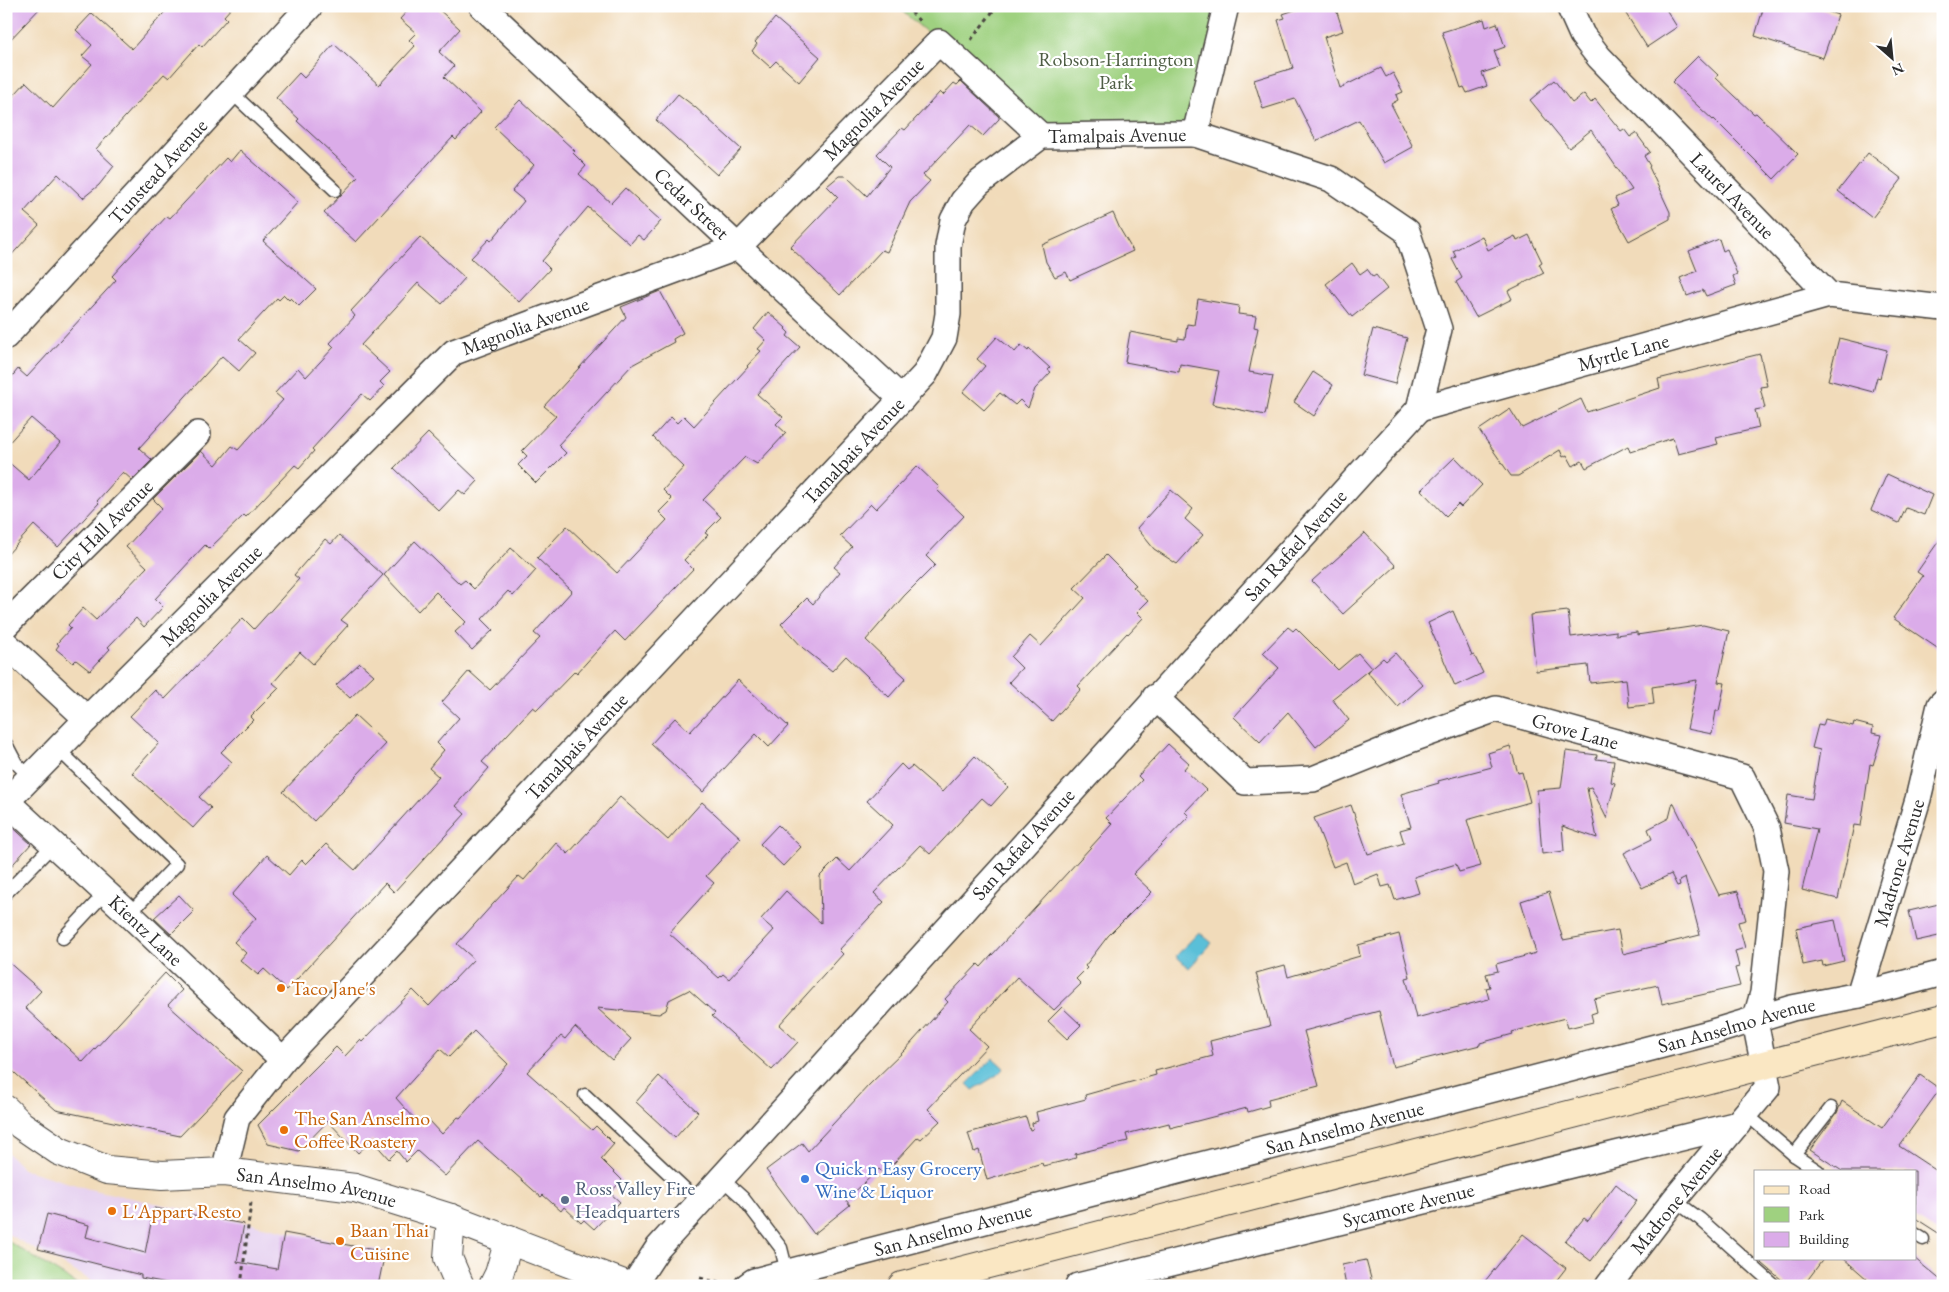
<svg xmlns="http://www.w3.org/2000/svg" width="1949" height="1292" viewBox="0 0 1949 1292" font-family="'EB Garamond',serif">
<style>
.built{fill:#e6d2f0}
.green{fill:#9fd180;stroke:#657e56}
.water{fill:#5abfd8;stroke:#427582}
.building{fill:#dbace9;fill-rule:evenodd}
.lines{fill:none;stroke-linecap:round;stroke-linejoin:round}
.service-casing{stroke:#494540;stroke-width:15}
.minor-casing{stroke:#494540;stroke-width:28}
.tertiary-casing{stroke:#494540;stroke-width:30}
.secondary-casing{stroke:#494540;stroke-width:30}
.path{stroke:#494540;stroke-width:3;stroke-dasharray:4 4;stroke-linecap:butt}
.service{stroke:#fff;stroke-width:12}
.minor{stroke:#fff;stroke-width:25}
.tertiary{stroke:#fff;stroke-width:28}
.secondary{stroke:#fae7c3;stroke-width:28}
.food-dot{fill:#e8710a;stroke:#fff;stroke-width:2}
.shop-dot{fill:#3f7fe0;stroke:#fff;stroke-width:2}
.service-dot{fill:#5c6f8a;stroke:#fff;stroke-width:2}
.labels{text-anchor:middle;stroke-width:4.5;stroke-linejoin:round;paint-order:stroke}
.park-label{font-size:20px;fill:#4e5d44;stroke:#fff}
.street-label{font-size:20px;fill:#2b2b2b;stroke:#fff}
.food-label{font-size:20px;fill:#c56008;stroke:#fff;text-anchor:start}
.shop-label{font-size:20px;fill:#366cbe;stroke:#fff;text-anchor:start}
.service-label{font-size:20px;fill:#4e5e75;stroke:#fff;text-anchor:start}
</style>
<rect width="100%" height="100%" fill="#fff"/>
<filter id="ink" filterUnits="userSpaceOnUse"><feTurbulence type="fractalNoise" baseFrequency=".02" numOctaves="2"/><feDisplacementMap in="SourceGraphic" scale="10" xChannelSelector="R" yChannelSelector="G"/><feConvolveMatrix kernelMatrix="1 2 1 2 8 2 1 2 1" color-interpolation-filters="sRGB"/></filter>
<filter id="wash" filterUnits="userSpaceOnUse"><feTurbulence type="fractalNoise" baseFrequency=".0096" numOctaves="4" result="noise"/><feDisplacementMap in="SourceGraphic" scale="20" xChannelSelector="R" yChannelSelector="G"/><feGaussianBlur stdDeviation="1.12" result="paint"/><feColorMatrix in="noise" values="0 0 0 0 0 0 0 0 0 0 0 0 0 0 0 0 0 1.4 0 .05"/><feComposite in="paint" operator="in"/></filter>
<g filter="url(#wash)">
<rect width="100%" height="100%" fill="#f1dbba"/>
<path class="built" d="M6,1151L23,1169L89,1189L385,1252L378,1286H125L92,1281L6,1233Z"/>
<g class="green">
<path d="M896,6H1226L1195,134L1041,136L957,58Z"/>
<path d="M6,1240L80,1286H6Z"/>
</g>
<g class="water">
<path d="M1199,932L1212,943L1189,968L1176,956Z"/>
<path d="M993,1058L1004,1068L997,1075L973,1090L967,1084Z"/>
</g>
<g id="blocks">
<g class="building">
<path d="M6,6H42L6,44Z"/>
<path d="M170,6H233L224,16L227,19L202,47L199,44L169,78L164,74L96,149L114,166L99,185L83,198L58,174L24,212L39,225L6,261V104L26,82L53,108L92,64L82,56L92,45L76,30L92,13L132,49Z"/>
<path d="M412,6H435L460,29L439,52L454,66L444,77L481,112L456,140L453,137L356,242L324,213L358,177L297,121L299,119L276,98L299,73L304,78L334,44L379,85L415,46L409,40L416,33L400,19Z"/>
<path d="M1306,6H1335L1343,31L1324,37L1340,88L1381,68L1386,77L1393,73L1403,92L1396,95L1398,100L1391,104L1413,147L1384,163L1359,120L1316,141L1295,99L1263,109L1254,80L1293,68L1278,20L1285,18L1283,14Z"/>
<path d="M1621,6H1664L1677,27L1647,47Z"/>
<path d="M1764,6H1811L1838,15L1823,58L1755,36Z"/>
<path d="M775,18L820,57L799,82L776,61L770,67L752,51L757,44L755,42Z"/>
<path d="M1484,19L1486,27L1497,23L1505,47L1494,51L1500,67L1482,73L1487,86L1467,93L1464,87L1461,88L1442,32Z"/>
<path d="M1698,56L1718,75L1716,78L1754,114L1756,113L1798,154L1774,179L1714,119L1713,120L1672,82Z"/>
<path d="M1554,80L1572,103L1584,94L1591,103L1595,99L1621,131L1624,129L1630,137L1636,133L1650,152L1644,156L1650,166L1649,167L1670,212V219L1629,241L1611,209L1618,205L1615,198L1632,190L1591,130L1569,148L1530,100Z"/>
<path d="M961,81L999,117V119L983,136L970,125L923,175L930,181L910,202L887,252L882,250L840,295L790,247L838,197L827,186L839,176H846L867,196L890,167L877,154L902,128L905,130L940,92L943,95L954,83L957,85Z"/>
<path d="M678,94L695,107L741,149L717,175L656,120Z"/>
<path d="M520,100L575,151L573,153L586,166L579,174L611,203L625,188L661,221L644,240L638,235L630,244L588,207L542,261L550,269L519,302L471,258L489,239L491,241L524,201L512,191L534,165L494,127Z"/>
<path d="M240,150L298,202L263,241L316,289L299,306L291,298L289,300L284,295L279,300L277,298L239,339L255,353L239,371L222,356L139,448L152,460L132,480L123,472L97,501L99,503L58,547L34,525L6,556V460L29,480L60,443L31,418L6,446V384L18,369L27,377L116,280L112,276L167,216L170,218L226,158L230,162Z"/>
<path d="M1868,153L1902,179L1872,218L1838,191Z"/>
<path d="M1113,213L1120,229L1133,251L1070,280L1066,272L1055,277L1046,262L1042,245Z"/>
<path d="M1529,235L1542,262L1539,264L1544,273L1508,291L1512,299L1476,317L1456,282L1462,278L1452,259L1456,257L1453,251L1482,236L1488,250L1515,236L1517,241Z"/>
<path d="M420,237L465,278L442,304L418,283L361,345L390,372L380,382L384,386L370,401L362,394L312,449L314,451L299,468L295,465L246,517L244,515L209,549L205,545L155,599L163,607L144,627L136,618L108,647L110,649L90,671L76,660L73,663L56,649L59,645L57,643L71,628L68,625L83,608L96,620L147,567L126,547L162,508L153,499L201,451L216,465L232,446L238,450L283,400L275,393L298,368L306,377L334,347L330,343L355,316L351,311Z"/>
<path d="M1719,239L1723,251L1727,249L1737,274L1733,276L1736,285L1706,296L1703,290L1687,296L1680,278L1697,271L1689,251Z"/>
<path d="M1352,263L1360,274L1367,269L1373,277L1376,275L1387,289L1352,317L1326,284Z"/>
<path d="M660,291L683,333L673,339L674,342L632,365L558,445L566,453L536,483L518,465L527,456L522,451L556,416L544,406L626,317L621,307Z"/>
<path d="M1198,299L1239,306L1238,314L1256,316L1254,327L1258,328L1249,372L1273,376L1265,415L1212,404L1219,371L1180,364L1179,372L1125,362L1130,332L1178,341V338L1185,339L1187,324L1194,325Z"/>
<path d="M768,312L786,328L785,329L789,333L787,336L800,347L757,394L783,417L776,424L786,433L757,464L745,457L703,500L721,517L705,533L708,535L684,560L693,569L625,641L615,631L577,673L575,671L537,710L533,707L482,762L489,768L456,806L465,814L394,892L385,883L287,990L264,969L258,975L240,960L246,953L234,942L256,918L232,895L267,855L289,875L302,860L306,864L326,844L355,870L439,777L429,768L444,750L437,743L459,718L442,702L469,671L490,690L540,638L534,633L572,591L537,558L567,526L617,573L667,520L659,512L672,499L663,490L684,467L653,437L671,417L677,423L684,416L694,426L748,367L747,366L761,351L758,349L766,340L754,329Z"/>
<path d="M1373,329L1407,338L1395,384L1361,375Z"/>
<path d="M997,337L1015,352L1021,345L1028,351L1029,349L1050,368L1048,370L1051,372L1035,389L1028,408L1020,400L1015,405L1000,393L984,410L963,392L985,366L977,359Z"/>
<path d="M1839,338L1887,350L1880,378L1877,377L1873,392L1828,380Z"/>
<path d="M1760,354L1767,386L1760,387L1765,408L1755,410L1759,428L1716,438L1718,444L1678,454L1673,438L1630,452L1628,446L1586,468L1582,461L1573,466L1567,455L1563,457L1560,450L1518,476H1511L1479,430L1510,409L1522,428L1581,399L1587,412L1660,388L1658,379Z"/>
<path d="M1313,372L1333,385L1314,416L1294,402Z"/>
<path d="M428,433L478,481L465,495L459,490L439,511L394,468Z"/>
<path d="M1455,457L1482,485L1461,507L1458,504L1446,516L1421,490Z"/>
<path d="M917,466L939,487L937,490L964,516L926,556L935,565L904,596L866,640L906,678L889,697L846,656L832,671L803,648L781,624L807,598L813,604L840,572L834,567L852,547L840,536L871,504L876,509Z"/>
<path d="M1887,474L1932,495L1924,515L1906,508L1899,523L1871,510Z"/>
<path d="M1171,490L1193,509L1185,519L1203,535L1177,564L1154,549L1137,528Z"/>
<path d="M1365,533L1396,566L1343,614L1312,581Z"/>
<path d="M339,535L383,575L341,620L348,625L313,664L300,652L273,683L279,688L250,717L253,720L221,752L232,762L199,797L211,808L193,828L132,773L159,743L130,716L155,690L165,699L243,618L254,629L299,579L294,575L325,539L331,544Z"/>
<path d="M1943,535V652L1893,618L1923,576L1917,572Z"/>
<path d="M415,541L460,584L465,580L474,589L511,548L536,570L513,596L508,591L482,619L493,630L472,650L455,632L466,622L436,592L418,611L384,575Z"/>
<path d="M1106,555L1136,585L1133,587L1148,601L1137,612L1143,618L1128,634L1127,633L1078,686L1081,689L1052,721L1009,682L1022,668L1011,657L1030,636L1041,646L1085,598L1074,588Z"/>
<path d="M1453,611L1472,656L1474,655L1483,673L1455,686L1428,623Z"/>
<path d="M1568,611L1571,637L1616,631V635L1637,632V635L1703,625L1729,631L1718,682L1725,683L1719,711H1716L1712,734L1687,729L1697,680L1652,687L1654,704L1629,707L1626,679L1590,683L1588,665L1536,671L1530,615Z"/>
<path d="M1288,627L1293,631L1296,628L1338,670L1358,653L1371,668L1332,699L1349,720L1316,747L1288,712L1260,742L1234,717L1279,668L1263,653Z"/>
<path d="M1395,653L1423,685L1398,707L1367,672L1383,658L1386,661Z"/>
<path d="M360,663L374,675L350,698L336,685Z"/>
<path d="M738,680L788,726L769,747L756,734L703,792L651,744L675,718L690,732Z"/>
<path d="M355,715L386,744L314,821L283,792Z"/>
<path d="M1825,719L1853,726L1854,722L1873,727L1872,733L1882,735L1873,765L1870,764L1861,826L1854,825L1838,899L1802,890L1817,829L1784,823L1788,795L1812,799L1820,750L1812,748L1818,725L1823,726Z"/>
<path d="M1168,744L1189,763L1184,769L1206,790L1185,812L1189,816L1133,874L1152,892L1108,936L1085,966L1087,968L1076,979L1081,984L1054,1010L1017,977L969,1029L987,1046L928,1109L940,1121L921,1139L918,1137L884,1174L879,1169L846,1200L850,1205L814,1234L766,1170L802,1143L808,1151L869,1085L905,1050L948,1002L945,999L978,964L981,967L1112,824L1106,818L1142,780L1138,776Z"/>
<path d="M1510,746L1518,773L1522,772L1530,802L1467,820L1481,866L1459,872L1456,864L1414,877L1419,893L1395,900L1390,885L1382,887L1378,874L1353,884L1346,862L1333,867L1314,818L1351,805L1368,854L1404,843L1400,830L1411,827L1401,794L1439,783L1438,781L1492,767L1488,753Z"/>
<path d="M1566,751L1597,755L1596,759L1614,761L1611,782L1615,783L1609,806L1607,819L1591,787L1587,788L1597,838L1562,826L1564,851L1542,854L1537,790L1561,788Z"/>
<path d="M975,756L1008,787L991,806L982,798L930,854L920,845L874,893L884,902L839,950L843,954L779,1025L798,1042L772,1070L712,1016L715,1013L689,990L669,1000L666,1010L659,1014L597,1008L631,1039L612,1060L575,1027L565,1039L561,1036L527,1072L592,1130L596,1126L614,1144L601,1159L622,1180L610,1193L620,1202L594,1229L584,1220L581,1223L564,1207L561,1211L543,1195L541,1197L478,1141L445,1176L417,1151L406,1162L397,1151L389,1159L372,1140L358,1153L328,1121L299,1151L268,1144L258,1125L336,1047L345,1056L360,1040L362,1042L413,990L429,1006L474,959L457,944L493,904L519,876L524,880L556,843L568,854L620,797L668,840L702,802L741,838L706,876L714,883L669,933L719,978L723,974L729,979L774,930L761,919L786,891L821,923L820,876L837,859L850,871L893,825L867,801L901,764L907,770L912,766L942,792ZM474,1031L508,1064L460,1118L458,1117L442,1134L429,1120L422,1127L396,1098L440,1049L449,1057Z"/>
<path d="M1673,802L1719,895L1738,891L1746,920L1738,922L1745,948L1735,951L1739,967L1735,968L1740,986L1662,1004L1658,985L1594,999L1597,1012L1591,1014L1593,1022L1568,1028L1565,1018L1512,1032L1513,1034L1480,1043V1045L1393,1067L1379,1011L1304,1031L1319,1086L1268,1099L1269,1106L1248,1112L1247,1108L1170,1128L1169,1123L1126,1134L1128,1141L1075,1154L1076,1158L1043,1166L1042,1163L987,1180L979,1150L974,1152L968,1133L1026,1117L1030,1130L1033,1129L1032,1123L1038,1121L1036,1112L1086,1099L1085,1095L1156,1075L1155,1071L1213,1056L1210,1041L1270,1026L1256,973L1285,965L1288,977L1360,956L1358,945L1399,934L1410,977L1406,978L1416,1018L1489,999L1486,988L1490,987L1486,974L1498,971L1496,964L1536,953L1521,901L1549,892L1563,940L1618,930L1623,954L1700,935L1685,878L1679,881L1680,885L1677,886L1671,874L1642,888L1624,853L1652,839L1648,829L1669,818Z"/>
<path d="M6,821L31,844L6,872Z"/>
<path d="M778,825L801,847L783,866L760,844Z"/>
<path d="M179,895L194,911L171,934L154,918Z"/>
<path d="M1943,903V935L1916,941L1909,911Z"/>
<path d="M1835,920L1844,961L1823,966L1822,961L1803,965L1796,928Z"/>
<path d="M6,960L41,991L25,1008L83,1062L165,973L182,990L168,1005L242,1071L180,1136L56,1110L6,1065Z"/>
<path d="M1062,1007L1081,1025L1067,1039L1048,1021Z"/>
<path d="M1920,1075L1940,1089L1899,1146L1943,1175V1236L1915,1218V1171H1842L1810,1150L1837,1113L1842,1101L1882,1128Z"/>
<path d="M659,1076L698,1112L675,1138L636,1102Z"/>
<path d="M1616,1184L1637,1201L1591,1261L1565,1241L1584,1218L1588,1221Z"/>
<path d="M154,1208L244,1224L237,1262L277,1269L284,1233L385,1252L378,1286H183L141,1278V1275L38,1249L47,1214L89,1225L86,1237L145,1253Z"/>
<path d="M1523,1234L1566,1268L1552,1286H1481Z"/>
<path d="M1756,1258H1824L1803,1286H1789Z"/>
<path d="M1843,1258H1914L1943,1282V1286H1875Z"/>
<path d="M1366,1260L1373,1286H1346L1342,1265Z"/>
</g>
</g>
</g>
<g filter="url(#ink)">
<use href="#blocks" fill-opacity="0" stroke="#494540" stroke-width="1"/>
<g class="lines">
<g class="service-casing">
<g id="service">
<path d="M231,92L335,190"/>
<path d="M6,744L16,763L30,777"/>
<path d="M58,749L177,864L129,914"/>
<path d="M6,893L53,845"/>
<path d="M63,938L106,892"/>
<path d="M585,1095L699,1202"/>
<path d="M1746,1114L1794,1155L1818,1171"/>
<path d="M1794,1155L1831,1108"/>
<path d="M721,1178L743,1198L781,1248L787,1272"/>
<path d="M1674,1200L1700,1219L1775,1286"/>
<path d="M1915,1234L1923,1239"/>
</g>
</g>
<g class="minor-casing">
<g id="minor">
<path id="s1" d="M482,6L738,247L902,399"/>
<path id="s2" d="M1569,6L1582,35L1599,57L1829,295L1943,308"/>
<path d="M1195,134L1226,6"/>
<path id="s3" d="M6,336L310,6"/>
<path id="s4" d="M1419,409L1829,295"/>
<path id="s5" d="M6,625L198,434"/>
<path d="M6,644L87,719"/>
<path id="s6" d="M1155,697L1245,782L1313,779L1407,741L1496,709L1742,777L1767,828L1776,871L1763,993L1755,1021L1768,1087L1674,1200L1608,1286"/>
<path id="s7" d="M6,802L87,719L454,352L738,247L939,42L1041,136"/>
<path id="s8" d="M7,802L129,914L283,1060"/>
<path id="s9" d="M1859,995L1918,799L1940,705L1943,702"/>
<path id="s10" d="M224,1172L237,1118L283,1060L925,374L944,338L948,314V246L953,220L963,201L979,183L1041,136L1183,134H1195L1331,179L1407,231L1439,329L1419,409L658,1248L633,1286"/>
<path id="s11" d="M747,1286L754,1281L1713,1032L1792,1008L1859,995L1943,973"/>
<path id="s12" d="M1078,1286L1738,1124"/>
</g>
</g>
<g class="tertiary-casing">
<g id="tertiary">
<path id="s13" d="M6,1110L21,1125L59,1151L107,1170L162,1175L224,1172L355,1188L451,1218L629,1286"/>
<path d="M451,1218L448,1258L460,1286"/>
<path d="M493,1286L499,1274L509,1240"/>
</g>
</g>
<g class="secondary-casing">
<path id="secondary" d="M902,1286L1943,1019"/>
</g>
<g class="path">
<path d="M906,6L922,24"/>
<path d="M971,40L997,6"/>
<path d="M700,1278L723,1284"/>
<path d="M241,1286L251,1202"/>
</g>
<use href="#service" class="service"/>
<use href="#minor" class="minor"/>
<use href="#tertiary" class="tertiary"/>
<use href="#secondary" class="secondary"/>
</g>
</g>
<g class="food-dot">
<circle cx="281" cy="988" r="5"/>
<circle cx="284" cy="1130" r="5"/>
<circle cx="112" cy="1211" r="5"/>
<circle cx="340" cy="1241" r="5"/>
</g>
<circle class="shop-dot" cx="805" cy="1179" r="5"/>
<circle class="service-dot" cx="565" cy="1200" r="5"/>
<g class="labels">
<g class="park-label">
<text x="1116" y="66">Robson-Harrington<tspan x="1116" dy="23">Park</tspan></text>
</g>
<g class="street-label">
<text dy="7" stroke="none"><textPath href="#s7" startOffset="1131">Magnolia Avenue</textPath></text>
<text dy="7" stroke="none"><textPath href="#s10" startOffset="1428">Tamalpais Avenue</textPath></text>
<text dy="7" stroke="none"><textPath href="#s3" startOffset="224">Tunstead Avenue</textPath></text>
<text dy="7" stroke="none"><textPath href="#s2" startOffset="252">Laurel Avenue</textPath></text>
<text dy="7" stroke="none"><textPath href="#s1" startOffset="288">Cedar Street</textPath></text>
<text dy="7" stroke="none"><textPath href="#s7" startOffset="711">Magnolia Avenue</textPath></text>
<text dy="7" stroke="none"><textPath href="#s4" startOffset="212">Myrtle Lane</textPath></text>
<text dy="7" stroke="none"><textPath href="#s10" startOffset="964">Tamalpais Avenue</textPath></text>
<text dy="7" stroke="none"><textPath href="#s5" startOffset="135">City Hall Avenue</textPath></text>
<text transform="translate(1295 545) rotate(-48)" y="7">San Rafael Avenue</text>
<text dy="7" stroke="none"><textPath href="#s7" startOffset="291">Magnolia Avenue</textPath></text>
<text dy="7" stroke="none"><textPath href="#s6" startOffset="470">Grove Lane</textPath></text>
<text dy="7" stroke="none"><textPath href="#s10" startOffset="559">Tamalpais Avenue</textPath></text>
<text transform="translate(1023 844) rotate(-48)" y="7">San Rafael Avenue</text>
<text dy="7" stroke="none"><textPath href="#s9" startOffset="138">Madrone Avenue</textPath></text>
<text dy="7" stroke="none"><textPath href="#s8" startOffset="189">Kientz Lane</textPath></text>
<text dy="7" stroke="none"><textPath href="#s11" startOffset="1024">San Anselmo Avenue</textPath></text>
<text dy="7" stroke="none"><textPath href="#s11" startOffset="619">San Anselmo Avenue</textPath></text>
<text dy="7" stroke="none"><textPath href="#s13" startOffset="330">San Anselmo Avenue</textPath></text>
<text transform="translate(1676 1200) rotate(-51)" y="7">Madrone Avenue</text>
<text dy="7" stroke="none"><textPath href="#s12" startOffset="340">Sycamore Avenue</textPath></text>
<text dy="7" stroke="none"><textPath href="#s11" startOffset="214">San Anselmo Avenue</textPath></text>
</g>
<g class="food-label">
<text x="291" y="995">Taco Jane's</text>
<text x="294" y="1125">The San Anselmo<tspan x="294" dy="23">Coffee Roastery</tspan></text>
<text x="122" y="1218">L'Appart Resto</text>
<text x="350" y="1237">Baan Thai<tspan x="350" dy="23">Cuisine</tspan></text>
</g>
<g class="shop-label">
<text x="815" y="1175">Quick n Easy Grocery<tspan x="815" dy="23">Wine &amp; Liquor</tspan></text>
</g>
<g class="service-label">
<text x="575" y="1195">Ross Valley Fire<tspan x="575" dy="23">Headquarters</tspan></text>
</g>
</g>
<rect width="1949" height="1292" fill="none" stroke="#fff" stroke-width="25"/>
<rect x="1754" y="1170" width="162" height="90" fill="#ffffff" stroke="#aaaaaa"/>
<rect x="1764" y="1186" width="25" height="8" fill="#fae7c3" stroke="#aaaaaa"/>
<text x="1799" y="1194" font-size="15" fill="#2b2b2b">Road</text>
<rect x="1764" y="1207" width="25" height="15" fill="#9fd180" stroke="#aaaaaa"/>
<text x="1799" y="1220" font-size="15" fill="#2b2b2b">Park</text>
<rect x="1764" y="1232" width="25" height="15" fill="#dbace9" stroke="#aaaaaa"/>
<text x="1799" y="1244" font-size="15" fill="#2b2b2b">Building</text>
<g transform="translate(1892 58) rotate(153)" stroke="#ffffff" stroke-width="4" paint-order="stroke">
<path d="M0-4L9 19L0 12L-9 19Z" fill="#2b2b2b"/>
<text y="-8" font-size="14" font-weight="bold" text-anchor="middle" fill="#2b2b2b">N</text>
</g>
</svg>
